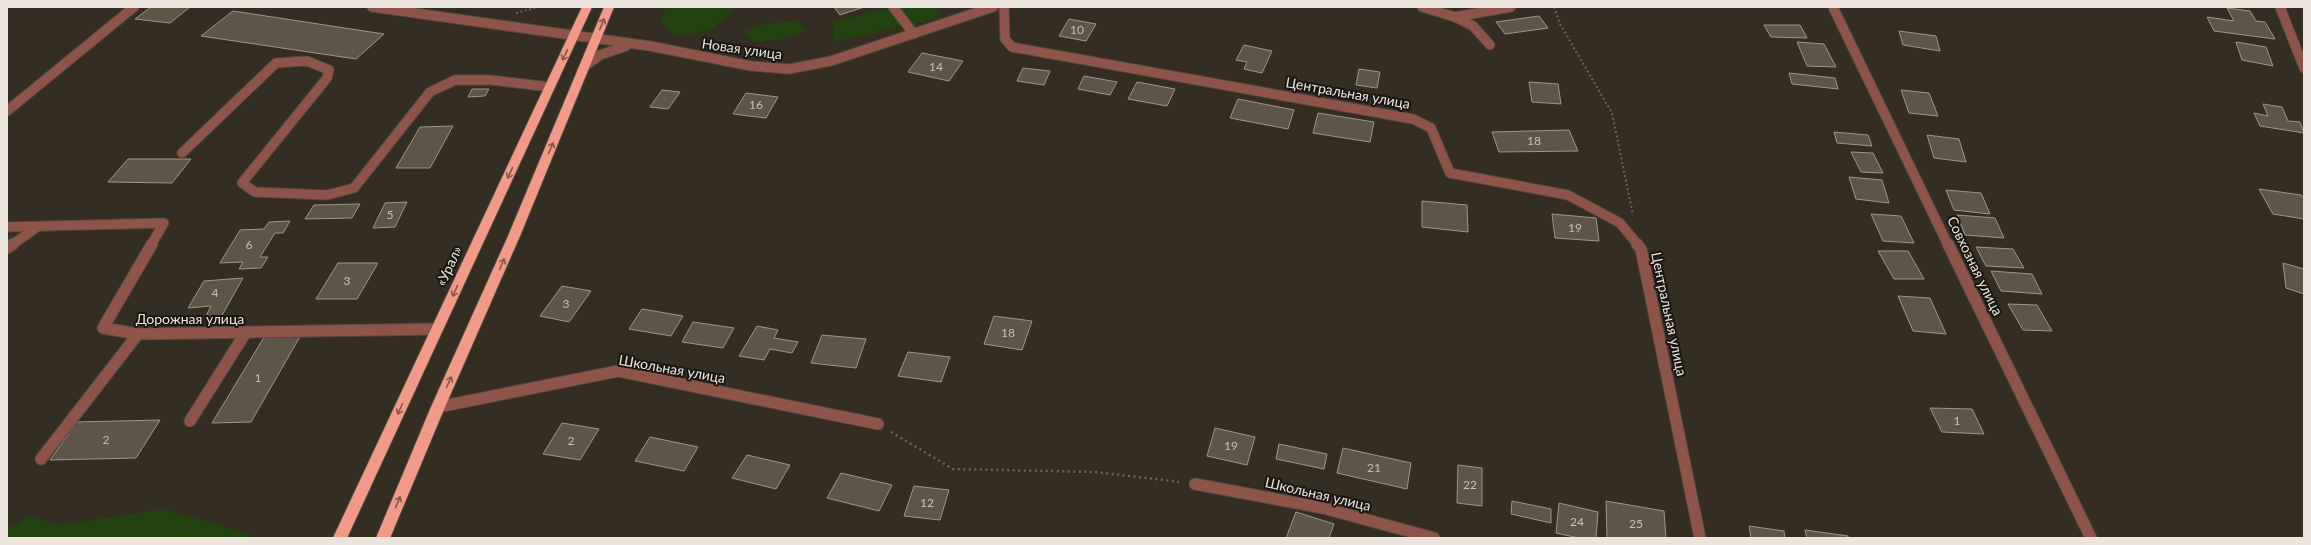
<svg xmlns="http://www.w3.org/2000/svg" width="2311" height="545" viewBox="0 0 2311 545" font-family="Lato,sans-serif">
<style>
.green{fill:#234212}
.building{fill:#5d5548;stroke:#9f9687}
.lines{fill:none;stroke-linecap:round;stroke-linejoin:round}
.minor-far1-casing{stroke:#514a3f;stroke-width:11}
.minor-casing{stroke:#514a3f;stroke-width:13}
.highway-casing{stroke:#514a3f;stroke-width:2}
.path-far1{stroke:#6c655b;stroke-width:2;stroke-dasharray:2 2.5;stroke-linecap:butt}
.path{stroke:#6c655b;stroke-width:2.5;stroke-dasharray:2 3.5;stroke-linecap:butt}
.minor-far1{stroke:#8f5449;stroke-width:9}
.minor{stroke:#8f5449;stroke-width:11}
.highway{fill:#f19a89;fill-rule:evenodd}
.oneway{stroke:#85584c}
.labels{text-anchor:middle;stroke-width:4;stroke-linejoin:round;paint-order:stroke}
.number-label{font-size:12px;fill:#c8c1b8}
.street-label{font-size:14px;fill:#ebe5de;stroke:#191510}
</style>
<rect width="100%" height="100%" fill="#342d21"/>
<g class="green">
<path d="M665,7H733L732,11L711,30L676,36L661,23Z"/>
<path d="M892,7H941L935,19L834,42L833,22Z"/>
<path d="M795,21L808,30L784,39L754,42L743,31L765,24Z"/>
<path d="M164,509L252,535L251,538H7V529L30,516L59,525Z"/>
</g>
<g class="building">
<path d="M151,7H190L170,23L135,19Z"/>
<path d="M834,7H864L840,15Z"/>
<path d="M2227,8L2250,11L2256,21L2265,22L2275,39L2214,31L2207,17L2234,21Z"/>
<path d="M233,11L384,34L356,59L201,36Z"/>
<path d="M1539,16L1548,28L1505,34L1496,22Z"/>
<path d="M1069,19L1096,24L1086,41L1059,36Z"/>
<path d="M1764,25H1800L1807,38L1771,37Z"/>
<path d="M1899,31L1936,36L1940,51L1903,45Z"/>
<path d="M1797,42L1824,44L1836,67L1807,66Z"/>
<path d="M2236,42L2266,47L2273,66L2242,60Z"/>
<path d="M1244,45L1272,51L1262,73L1244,69L1247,62L1236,60Z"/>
<path d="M922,53L963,61L949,81L908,72Z"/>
<path d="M1023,68L1050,71L1044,85L1017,81Z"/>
<path d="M1359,69L1380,72L1377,88L1356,85Z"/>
<path d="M1789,73L1835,78L1838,89L1792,84Z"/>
<path d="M1084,76L1117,82L1110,95L1078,89Z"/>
<path d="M1137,82L1175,89L1167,106L1128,99Z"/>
<path d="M1529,82L1558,84L1561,104L1532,102Z"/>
<path d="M472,89H489L485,96L468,97Z"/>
<path d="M662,90L680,92L668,109L650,107Z"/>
<path d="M1901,90L1929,93L1938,116L1909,113Z"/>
<path d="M746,93L778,97L766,118L733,114Z"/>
<path d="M1238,99L1294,110L1288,129L1230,118Z"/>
<path d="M2263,104L2282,107L2288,121L2300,122L2304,133L2260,126L2254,113L2268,116Z"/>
<path d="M1318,113L1374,122L1370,142L1313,133Z"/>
<path d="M453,126L430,168H396L420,127Z"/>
<path d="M1569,130L1578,151L1499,152L1492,132Z"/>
<path d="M1834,132L1868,135L1872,146L1837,143Z"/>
<path d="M1927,135L1959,139L1966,162L1934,158Z"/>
<path d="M1851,152L1873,153L1883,173L1861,172Z"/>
<path d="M128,159H191L172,183L108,182Z"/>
<path d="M1849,177L1882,180L1889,203L1856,199Z"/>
<path d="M2259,189L2301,195L2304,199V219L2273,214Z"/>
<path d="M1946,190L1981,193L1990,214L1954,210Z"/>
<path d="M1422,201L1467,205L1468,232L1422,227Z"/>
<path d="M407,202L395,227L373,228L385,203Z"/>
<path d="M360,204L352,218L305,219L314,205Z"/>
<path d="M1552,214L1596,218L1599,241L1555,238Z"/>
<path d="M1871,214L1901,216L1914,243L1883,241Z"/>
<path d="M1957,215L1995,218L2004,238L1965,235Z"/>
<path d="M290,221L283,233H275L260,257H268L261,268L239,269L243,262L220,263L240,230L264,229L269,222Z"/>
<path d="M1976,247L2013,249L2024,268L1986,266Z"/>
<path d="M1878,251H1908L1924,279H1894Z"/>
<path d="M338,263H378L357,299H316Z"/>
<path d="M2283,263L2304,269V294L2286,288Z"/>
<path d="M1991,271L2032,274L2042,294L2001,291Z"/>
<path d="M243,278L221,317L205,318L211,306L188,308L204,281Z"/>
<path d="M562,286L591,291L569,322L540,316Z"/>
<path d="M1898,296L1930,298L1946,334L1913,331Z"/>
<path d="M2008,304L2037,305L2052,331L2023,330Z"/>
<path d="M642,309L683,316L671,336L629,329Z"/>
<path d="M994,316L1032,321L1022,350L984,344Z"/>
<path d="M693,322L734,328L723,348L682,342Z"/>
<path d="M757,326L778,330L774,338L798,342L792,353L770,349L764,360L739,356Z"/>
<path d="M302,333L251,422L212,423L266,334Z"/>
<path d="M822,335L866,339L856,368L811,363Z"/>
<path d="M908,352L950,357L941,382L898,376Z"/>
<path d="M1930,408L1972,409L1984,434L1942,432Z"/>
<path d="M160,420L136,458L50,460L77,422Z"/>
<path d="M562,423L599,429L580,460L543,454Z"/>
<path d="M1215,428L1255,437L1247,465L1207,456Z"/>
<path d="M650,437L698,447L684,471L635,461Z"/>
<path d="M1279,444L1327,454L1324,469L1276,459Z"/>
<path d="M1343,448L1411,463L1407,489L1337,473Z"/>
<path d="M747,455L790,465L776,489L732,478Z"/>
<path d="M1458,465L1482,468V506L1457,503Z"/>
<path d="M841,473L892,485L879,511L827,498Z"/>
<path d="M914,486L949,490L940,520L904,516Z"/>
<path d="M1512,501L1551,509V523L1511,514Z"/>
<path d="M1606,501L1664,511L1666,538H1607Z"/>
<path d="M1559,503L1598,512L1596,538H1579L1556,533Z"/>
<path d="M1296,512L1334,524L1329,538H1286Z"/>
<path d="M1749,526L1784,531L1785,538H1751Z"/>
<path d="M1805,530L1848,536V538H1807Z"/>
</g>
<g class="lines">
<g class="minor-far1-casing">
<g id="minor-far1">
<path d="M372,7L650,46L751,66L789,69L831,61L993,7"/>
<path d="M893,7L914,34"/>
<path d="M1004,7L1005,39L1012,47L1413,119L1431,128L1450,173L1568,195L1620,223L1638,245"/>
<path d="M1422,7L1455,17L1473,26L1490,45"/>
<path d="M1833,7L1948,245"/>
<path d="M2280,7L2304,68"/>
<path d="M1455,17L1511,7"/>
<path d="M584,67L600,55L626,46"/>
<path d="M7,111L134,7"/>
<path d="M182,153L276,63L307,61L329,70L327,78L242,183L255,192L327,195L354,188L430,92L455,80H491L550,87"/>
<path d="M7,227L164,223L151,245"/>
<path d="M12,245L37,227"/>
</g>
</g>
<g class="minor-casing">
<g id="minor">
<path d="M152,244L103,328L138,334L437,329"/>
<path d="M1637,244L1641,249L1700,538"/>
<path d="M1948,244L2091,538"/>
<path d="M7,248L13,244"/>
<path d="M438,407L618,371L878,424"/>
<path d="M190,421L246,332"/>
<path d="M41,459L138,334"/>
<path d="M1195,484L1323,508L1434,538"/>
</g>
</g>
<g class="highway-casing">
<g id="highway">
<path d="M582,7H592L347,538H333Z"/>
<path d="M604,7H614L520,236L445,407L390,538H376L431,407L508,236Z"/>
</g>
</g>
<g class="path-far1">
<path d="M1554,7L1560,24L1612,113L1633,215"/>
<path d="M516,13L538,7"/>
</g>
<path class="path" d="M891,432L953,469L1095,472L1180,482"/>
<use href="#minor-far1" class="minor-far1"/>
<use href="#minor" class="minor"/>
<use href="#highway" class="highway"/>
</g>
<defs><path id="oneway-shaft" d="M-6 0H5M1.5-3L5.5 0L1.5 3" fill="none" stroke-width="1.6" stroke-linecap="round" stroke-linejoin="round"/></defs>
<g class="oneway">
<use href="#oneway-shaft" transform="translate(602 24) rotate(-68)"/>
<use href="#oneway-shaft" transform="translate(565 55) rotate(115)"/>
<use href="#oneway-shaft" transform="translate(551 148) rotate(-67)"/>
<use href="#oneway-shaft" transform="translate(510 173) rotate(115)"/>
<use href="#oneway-shaft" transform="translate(502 264) rotate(-66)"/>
<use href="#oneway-shaft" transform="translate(455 291) rotate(115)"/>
<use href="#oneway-shaft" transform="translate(449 382) rotate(-65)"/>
<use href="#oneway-shaft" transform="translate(400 409) rotate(115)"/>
<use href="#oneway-shaft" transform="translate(398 502) rotate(-67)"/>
</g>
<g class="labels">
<g class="number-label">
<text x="1077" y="34">10</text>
<text x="936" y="71">14</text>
<text x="756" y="109">16</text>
<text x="1534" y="145">18</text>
<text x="390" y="219">5</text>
<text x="1575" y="232">19</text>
<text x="249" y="249">6</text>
<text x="347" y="285">3</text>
<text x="215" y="297">4</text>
<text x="566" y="308">3</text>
<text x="1008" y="337">18</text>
<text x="258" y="382">1</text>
<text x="1957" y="425">1</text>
<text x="106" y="444">2</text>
<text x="571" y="445">2</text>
<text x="1231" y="450">19</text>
<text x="1374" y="472">21</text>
<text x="1470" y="489">22</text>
<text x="927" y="507">12</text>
<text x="1577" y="526">24</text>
<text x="1636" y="528">25</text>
</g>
<g class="street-label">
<text transform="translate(742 49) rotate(8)" y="5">Новая улица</text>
<text transform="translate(1348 93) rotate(10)" y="5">Центральная улица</text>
<text transform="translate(449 266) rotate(-65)" y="5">«Урал»</text>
<text transform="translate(1975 266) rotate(64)" y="5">Совхозная улица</text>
<text transform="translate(1669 314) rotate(78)" y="5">Центральная улица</text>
<text x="190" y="324">Дорожная улица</text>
<text transform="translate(672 369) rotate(10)" y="5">Школьная улица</text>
<text transform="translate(1318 494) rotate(13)" y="5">Школьная улица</text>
</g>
</g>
<rect width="2311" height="545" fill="none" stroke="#ebe5de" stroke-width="16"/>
</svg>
